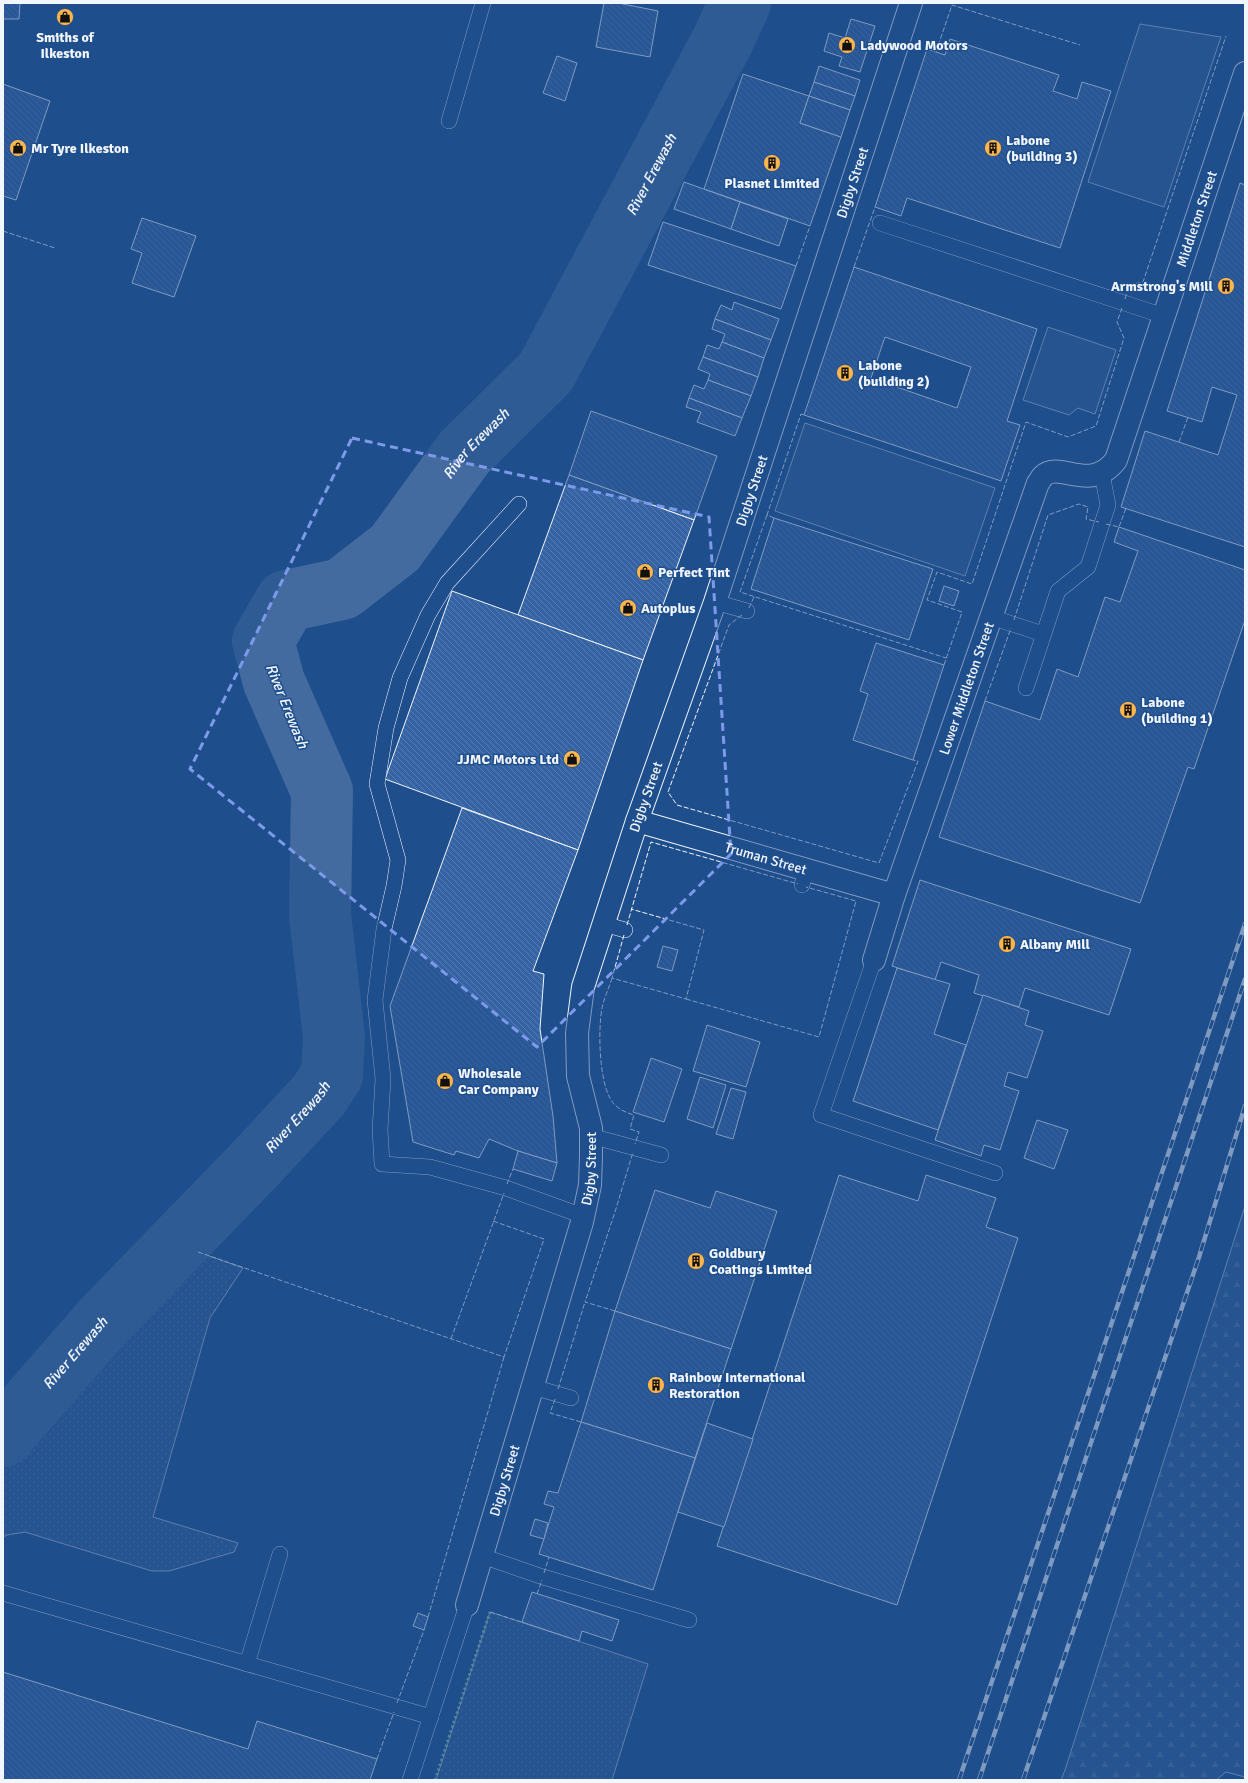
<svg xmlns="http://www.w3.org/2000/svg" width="1248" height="1783" viewBox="0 0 1248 1783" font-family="Signika,sans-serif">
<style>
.grass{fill:url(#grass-dots);stroke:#a8bbd7}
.forest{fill:url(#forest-firs);stroke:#a8bbd7}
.built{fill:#305b95;stroke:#a8bbd7}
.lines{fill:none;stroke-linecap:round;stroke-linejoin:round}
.river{stroke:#446ba0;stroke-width:62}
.building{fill:url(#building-back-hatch);stroke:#f2f6ff;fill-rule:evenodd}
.lane-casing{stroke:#f2f6ff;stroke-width:16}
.street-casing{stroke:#f2f6ff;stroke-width:24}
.lane{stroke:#1f4e8c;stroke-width:15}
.street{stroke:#1f4e8c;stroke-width:22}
.rail-casing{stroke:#f2f6ff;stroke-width:4.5}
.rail{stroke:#1f4e8c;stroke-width:3;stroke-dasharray:9;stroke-linecap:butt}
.hedge{stroke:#97c8a6;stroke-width:3;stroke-dasharray:2 3;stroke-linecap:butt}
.fence{stroke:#f2f6ff;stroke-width:1;stroke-dasharray:5 2;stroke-linecap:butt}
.marked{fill:none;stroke:#7d9aea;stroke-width:3;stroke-dasharray:8 5;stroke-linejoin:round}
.labels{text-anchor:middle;stroke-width:3;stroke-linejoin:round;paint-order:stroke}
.poi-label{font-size:14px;font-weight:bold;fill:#f2f6ff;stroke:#1f4e8c;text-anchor:start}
.street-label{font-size:14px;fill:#f2f6ff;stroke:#1f4e8c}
.water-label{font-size:15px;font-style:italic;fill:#f2f6ff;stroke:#1f4e8c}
</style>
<defs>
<pattern id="grass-dots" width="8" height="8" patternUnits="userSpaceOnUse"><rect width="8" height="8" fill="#305b95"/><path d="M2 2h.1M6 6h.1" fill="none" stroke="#4e73a5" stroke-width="1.8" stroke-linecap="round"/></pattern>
<pattern id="forest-firs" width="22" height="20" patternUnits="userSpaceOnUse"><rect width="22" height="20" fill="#305b95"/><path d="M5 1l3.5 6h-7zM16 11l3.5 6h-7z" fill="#4e73a5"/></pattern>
<pattern id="building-back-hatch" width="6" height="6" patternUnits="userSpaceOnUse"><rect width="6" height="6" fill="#3563a3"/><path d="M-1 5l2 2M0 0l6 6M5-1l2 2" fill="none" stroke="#537ab1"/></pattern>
</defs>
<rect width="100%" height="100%" fill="#1f4e8c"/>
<g class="grass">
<path d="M198,1252L243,1268L210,1318L153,1517L238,1543L234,1552L169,1571H152L25,1532L7,1535L3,1537V1466L86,1372Z"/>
<path d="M490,1612L648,1664L612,1780H436Z"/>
</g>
<path class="forest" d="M1245,1206V1777L1226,1772L1216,1780H1061L1065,1770Z"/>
<g class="built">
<path d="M1140,24L1221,37L1164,207L1088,182Z"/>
<path d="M1048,327L1116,350L1095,414L1078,408L1069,415L1023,400Z"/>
<path d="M805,423L995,488L965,576L775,511Z"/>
</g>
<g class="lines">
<path class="river" id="s1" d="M3,1436L102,1322L257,1162L319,1095L332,1075L334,1037L320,915L322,791L274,682L263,641L286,601L342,589L395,548L464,453L546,372L723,40L740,3"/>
</g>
<g class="building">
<path d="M3,3H20L19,19H3Z"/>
<path d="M604,3H618L658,11L650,57L596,47Z"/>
<path d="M851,19L875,26L860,72L839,66L842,57L824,51L829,33L845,38Z"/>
<path d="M950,39L1059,75L1053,91L1077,99L1082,82L1111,91L1060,248L907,198L901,216L875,207L927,49L945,55Z"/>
<path d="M557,56L577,63L565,101L543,93Z"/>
<path d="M819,66L860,80L855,96L814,82Z"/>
<path d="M743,74L809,96L800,123L841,137L810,226L704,189Z"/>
<path d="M814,82L855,96L850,110L809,96Z"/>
<path d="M3,84L50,101L16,200L3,196Z"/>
<path d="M809,96L850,110L841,137L800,123Z"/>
<path d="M684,182L740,202L731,229L674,209Z"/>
<path d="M1240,183L1245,185V547L1121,507L1145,431L1218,455L1237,395L1212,387L1202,422L1167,411Z"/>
<path d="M740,202L788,219L779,246L731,229Z"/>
<path d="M142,218L196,236L174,297L132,283L142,253L131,249Z"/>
<path d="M663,222L796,266L781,309L648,265Z"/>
<path d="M854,267L1037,329L1007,421L1020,425L1001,481L804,415ZM885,337L971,367L957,408L871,378Z"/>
<path d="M734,302L779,319L771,340L715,319L721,305L732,310Z"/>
<path d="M715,319L771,340L764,358L722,342L725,334L712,329Z"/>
<path d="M722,342L764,358L758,377L703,357L707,345L719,349Z"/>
<path d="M703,357L758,377L751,396L708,380L710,374L698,369Z"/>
<path d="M708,380L751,396L742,418L689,398L694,385L704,389Z"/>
<path d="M689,398L742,418L735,436L697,422L701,412L686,407Z"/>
<path d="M591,411L717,456L694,520L569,475Z"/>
<path d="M569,475L694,520L643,660L518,615Z"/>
<path d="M774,518L933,569L909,640L751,589Z"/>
<path d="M1119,527L1245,570V620L1194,769L1188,767L1140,903L939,837L985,701L1040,720L1057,669L1078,677L1105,597L1120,602L1138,551L1114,542Z"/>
<path d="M944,586L959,591L954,606L939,601Z"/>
<path d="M452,591L643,660L578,850L385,779Z"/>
<path d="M876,643L944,665L913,760L853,740L868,694L860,691Z"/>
<path d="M462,808L578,850L533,971L544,974L540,1029L553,1116L557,1163L518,1151L489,1139L479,1158L456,1151L454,1155L413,1142L390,1006Z"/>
<path d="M920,880L1131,949L1109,1015L1025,988L1019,1007L974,993L979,975L941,962L935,980L892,966Z"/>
<path d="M663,946L678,950L672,971L657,967Z"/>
<path d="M897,968L950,984L934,1034L966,1045L938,1130L853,1101Z"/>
<path d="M983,995L1029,1011L1025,1025L1043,1031L1027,1078L1008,1072L1004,1086L1019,1091L1000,1150L984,1145L981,1156L935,1140Z"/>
<path d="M707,1025L760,1042L746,1087L693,1071Z"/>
<path d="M651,1058L682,1069L664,1122L633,1112Z"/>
<path d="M700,1077L726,1085L713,1128L687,1119Z"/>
<path d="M731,1088L746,1092L733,1139L716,1134Z"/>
<path d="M1037,1120L1068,1130L1054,1169L1024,1158Z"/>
<path d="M518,1151L557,1163L552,1181L513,1169Z"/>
<path d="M839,1175L918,1201L926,1175L996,1198L986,1227L1018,1238L897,1605L717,1546Z"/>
<path d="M655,1190L710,1208L716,1191L777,1211L731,1349L615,1311Z"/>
<path d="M615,1311L731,1349L695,1458L581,1422Z"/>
<path d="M581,1422L695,1458L653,1590L539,1554L554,1507L544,1504L548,1491L558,1493Z"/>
<path d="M707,1423L753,1439L724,1527L678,1512Z"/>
<path d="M535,1519L548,1523L544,1539L530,1535Z"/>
<path d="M532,1592L619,1620L612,1641L582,1631L579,1641L522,1622Z"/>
<path d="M418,1613L428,1617L424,1630L413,1626Z"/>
<path d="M3,1672L248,1749L257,1721L377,1759L370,1780H3Z"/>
</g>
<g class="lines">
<g class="lane-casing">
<g id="lane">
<path d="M449,121L483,3"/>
<path d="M880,223L1164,316"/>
<path d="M519,504L447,583L428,615L400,678L386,728L377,784L398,860L394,886L384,929L375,1000L383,1079L380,1130L382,1164L430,1167L506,1188L583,1216"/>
<path d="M715,602L747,611"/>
<path d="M991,617L1043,634"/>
<path d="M1026,688L1058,591L1088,567L1108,505L1102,474"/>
<path d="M802,885L806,869"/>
<path d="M604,924L625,930"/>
<path d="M874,960L821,1115L995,1173"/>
<path d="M591,1136L661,1155"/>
<path d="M533,1387L571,1398"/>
<path d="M482,1556L543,1577L689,1620"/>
<path d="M3,1593L431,1717"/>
<path d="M247,1664L280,1554"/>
<path d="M410,1780L467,1605"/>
</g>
</g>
<g class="street-casing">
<g id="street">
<path id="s2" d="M637,821L894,895"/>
<path id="s3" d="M874,960L894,895L1038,483C1040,481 1041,478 1043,476C1060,460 1090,494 1116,460L1245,73"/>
<path id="s4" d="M467,1605L582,1222L590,1185L591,1156V1128L578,1076L577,1033L583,987L637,821L715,602L911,3"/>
</g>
</g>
<use href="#lane" class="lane"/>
<use href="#street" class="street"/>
<g class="rail-casing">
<g id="rail">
<path d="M959,1780L1245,924"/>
<path d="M979,1780L1245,979"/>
<path d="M1023,1780L1199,1257L1245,1106"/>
</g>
</g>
<use href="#rail" class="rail"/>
<path class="hedge" d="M435,1780L490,1612"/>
<g class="fence">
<path d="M936,52L952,5L1080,45"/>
<path d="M3,231L55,248"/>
<path d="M796,266L810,226"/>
<path d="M854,267L875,207"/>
<path d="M1125,299L1129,285L1143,282L1226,36"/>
<path d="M1179,442L1188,417"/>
<path d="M767,515L740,592L946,658"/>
<path d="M774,518L767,515L801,414L804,415"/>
<path d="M1106,524L1119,527L1126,508"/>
<path d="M749,608L754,597"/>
<path d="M742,615L729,625L668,792L677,805L879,863L918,761L913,760"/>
<path d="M1014,620L1048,515L1079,504L1088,507L1086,519L1099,522"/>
<path d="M944,665L962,612L927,600L937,572L972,584L1026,422L1068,437L1096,426L1124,338L1117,322L1122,308"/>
<path d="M985,701L1011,628"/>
<path d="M627,925L651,842L798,884"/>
<path d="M624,935L612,978L686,999L704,930L631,909"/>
<path d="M612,978C609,988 604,998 602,1008C598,1029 599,1079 610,1098C615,1108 624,1112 634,1115L630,1129L639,1132L635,1144"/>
<path d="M686,999L819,1037L856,901L806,887"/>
<path d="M507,1184L513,1169"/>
<path d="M198,1252L504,1357L544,1239L493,1221"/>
<path d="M615,1311L585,1302L615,1212L633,1152"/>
<path d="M451,1339L504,1193"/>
<path d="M558,1389L585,1302"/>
<path d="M555,1399L550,1413L581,1422"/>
<path d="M544,1573L549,1557"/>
<path d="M537,1594L542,1580"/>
<path d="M490,1612L522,1622"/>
<path d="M428,1617L504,1357"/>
<path d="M397,1703L424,1630"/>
<path d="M377,1759L394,1712"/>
</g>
</g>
<path d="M0 0H1248V1783H0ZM352,438L709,517L731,854L537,1047L190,769Z" fill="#1f4e8c" fill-opacity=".55" fill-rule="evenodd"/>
<path class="marked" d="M352,438L709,517L731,854L537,1047L190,769Z"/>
<defs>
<g id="shop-disc" transform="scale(0.9)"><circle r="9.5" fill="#ffb74d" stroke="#1f4e8c"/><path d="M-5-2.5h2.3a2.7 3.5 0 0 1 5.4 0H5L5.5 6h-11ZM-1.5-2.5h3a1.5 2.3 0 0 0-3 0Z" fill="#111"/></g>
<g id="building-disc" transform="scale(0.9)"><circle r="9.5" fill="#ffb74d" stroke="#1f4e8c"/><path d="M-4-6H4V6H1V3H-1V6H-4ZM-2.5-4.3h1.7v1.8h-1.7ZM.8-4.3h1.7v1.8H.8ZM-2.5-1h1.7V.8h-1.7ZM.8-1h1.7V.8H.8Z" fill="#111"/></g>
</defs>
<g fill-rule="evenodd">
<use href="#shop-disc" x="65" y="17"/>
<use href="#shop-disc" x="847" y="45"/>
<use href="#shop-disc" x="18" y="148"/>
<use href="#building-disc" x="993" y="148"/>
<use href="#building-disc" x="772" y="163"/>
<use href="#building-disc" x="1226" y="286"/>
<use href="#building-disc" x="845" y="373"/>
<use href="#shop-disc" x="645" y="572"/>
<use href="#shop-disc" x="628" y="608"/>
<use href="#building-disc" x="1128" y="710"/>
<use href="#shop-disc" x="572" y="759"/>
<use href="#building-disc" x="1007" y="944"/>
<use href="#shop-disc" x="445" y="1081"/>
<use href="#building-disc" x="696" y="1261"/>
<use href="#building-disc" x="656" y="1385"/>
</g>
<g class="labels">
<g class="poi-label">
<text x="65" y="42" text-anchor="middle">Smiths of<tspan x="65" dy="16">Ilkeston</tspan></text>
<text x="860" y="50">Ladywood Motors</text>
<text x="1006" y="145">Labone<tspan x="1006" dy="16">(building 3)</tspan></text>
<text x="31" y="153">Mr Tyre Ilkeston</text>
<text x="772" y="188" text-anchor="middle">Plasnet Limited</text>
<text x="1213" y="291" text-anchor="end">Armstrong's Mill</text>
<text x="858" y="370">Labone<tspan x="858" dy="16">(building 2)</tspan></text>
<text x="658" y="577">Perfect Tint</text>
<text x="641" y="613">Autoplus</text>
<text x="1141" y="707">Labone<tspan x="1141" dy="16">(building 1)</tspan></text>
<text x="559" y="764" text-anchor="end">JJMC Motors Ltd</text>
<text x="1020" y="949">Albany Mill</text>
<text x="458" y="1078">Wholesale<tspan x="458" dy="16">Car Company</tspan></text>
<text x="709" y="1258">Goldbury<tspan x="709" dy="16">Coatings Limited</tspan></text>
<text x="669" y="1382">Rainbow International<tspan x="669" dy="16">Restoration</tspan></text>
</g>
<g class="street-label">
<text dy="5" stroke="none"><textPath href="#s4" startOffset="1486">Digby Street</textPath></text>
<text dy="5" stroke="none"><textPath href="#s3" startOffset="847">Middleton Street</textPath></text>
<text dy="5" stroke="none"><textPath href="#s4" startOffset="1162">Digby Street</textPath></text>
<text dy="5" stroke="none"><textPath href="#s3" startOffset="287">Lower Middleton Street</textPath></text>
<text dy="5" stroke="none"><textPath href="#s4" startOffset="838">Digby Street</textPath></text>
<text dy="5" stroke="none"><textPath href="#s2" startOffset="134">Truman Street</textPath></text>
<text dy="5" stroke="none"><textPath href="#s4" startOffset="454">Digby Street</textPath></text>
<text dy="5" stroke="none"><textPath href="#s4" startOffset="130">Digby Street</textPath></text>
</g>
<g class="water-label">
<text dy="5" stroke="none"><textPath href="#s1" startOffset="1562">River Erewash</textPath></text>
<text dy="5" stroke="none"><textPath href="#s1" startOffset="1238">River Erewash</textPath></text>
<text transform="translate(287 706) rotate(68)" y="5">River Erewash</text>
<text dy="5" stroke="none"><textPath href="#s1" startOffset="434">River Erewash</textPath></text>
<text dy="5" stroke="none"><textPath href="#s1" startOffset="110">River Erewash</textPath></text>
</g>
</g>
<rect width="1248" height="1783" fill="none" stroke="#f2f6ff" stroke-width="8"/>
</svg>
